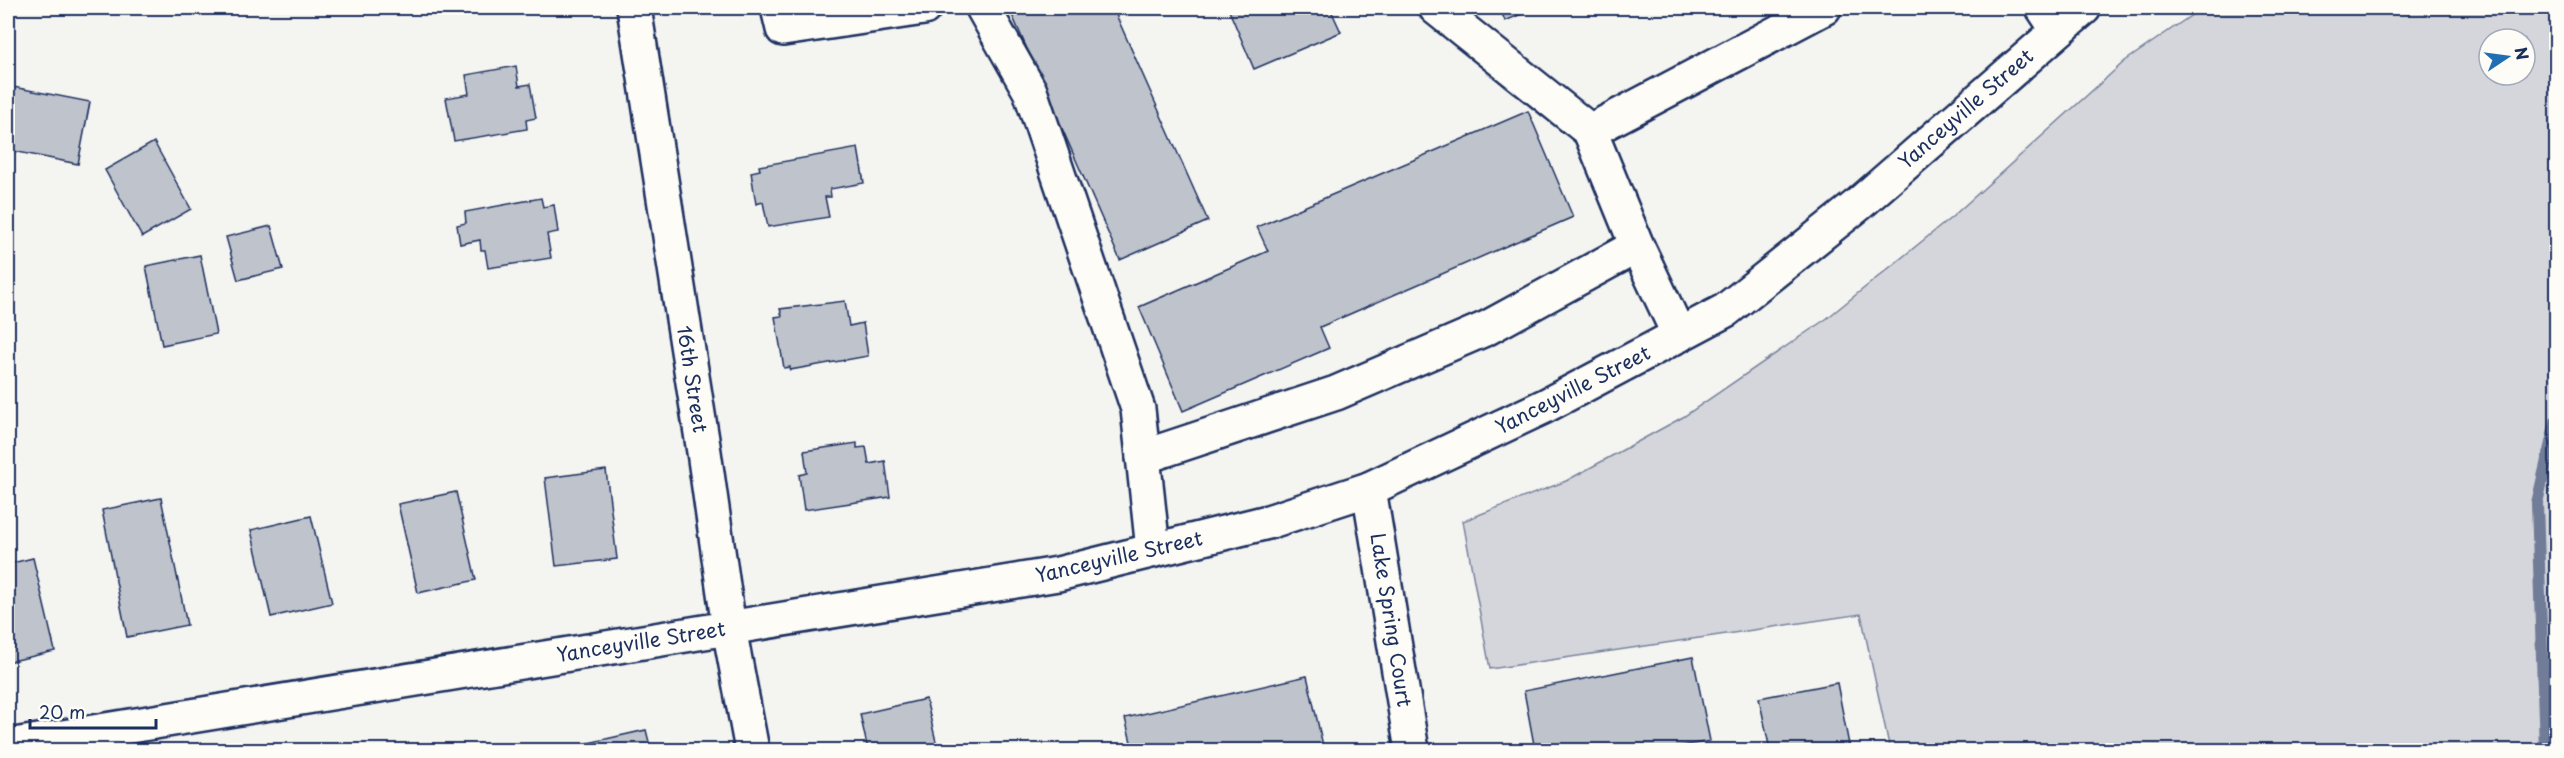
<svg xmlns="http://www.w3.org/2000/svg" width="2564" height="758" viewBox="0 0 2564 758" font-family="'Playpen Sans',sans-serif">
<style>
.green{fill:#d4d6db;stroke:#78829c;stroke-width:1.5;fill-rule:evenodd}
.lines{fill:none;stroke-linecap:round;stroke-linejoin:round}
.stream{stroke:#717c98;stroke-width:12}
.building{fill:#bfc3cc;stroke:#1b2f5e;stroke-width:1.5}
.minor-casing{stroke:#1b2f5e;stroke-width:38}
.major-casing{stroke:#1b2f5e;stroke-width:38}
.minor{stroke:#fdfcf7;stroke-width:33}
.major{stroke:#fdfcf7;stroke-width:33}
.labels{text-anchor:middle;stroke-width:4.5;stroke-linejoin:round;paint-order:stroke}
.street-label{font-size:20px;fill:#1b2f5e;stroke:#fdfcf7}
</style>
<rect width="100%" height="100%" fill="#f4f4f1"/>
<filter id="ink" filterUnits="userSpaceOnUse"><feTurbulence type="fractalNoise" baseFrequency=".0167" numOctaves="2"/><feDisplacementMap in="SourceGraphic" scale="12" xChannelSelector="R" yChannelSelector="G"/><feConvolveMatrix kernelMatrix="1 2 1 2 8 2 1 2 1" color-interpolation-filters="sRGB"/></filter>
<g filter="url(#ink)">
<path class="green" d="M2202,8H2556V750H1890L1861,614L1490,669L1463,521L1566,481L1683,417L1826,319L1952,217L2125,61ZM2489,39H2525V75H2489Z"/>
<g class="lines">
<path class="stream" d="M2545,750L2537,503L2556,421"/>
</g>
<g class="building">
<path d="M1009,8H1113L1208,221L1120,260Z"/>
<path d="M1228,8H1330L1341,32L1254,69Z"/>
<path d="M1500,8H1536L1505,21Z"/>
<path d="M516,66L519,86L530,84L536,118L526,120L527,129L454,141L446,98L469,94L466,75Z"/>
<path d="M8,86L90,102L78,164L8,150Z"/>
<path d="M1528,111L1573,217L1320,327L1329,348L1183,411L1139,307L1268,251L1257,227Z"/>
<path d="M154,142L191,209L142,237L105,170Z"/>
<path d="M858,148L864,183L830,189L831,197H825L829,217L768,227L763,202L756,204L751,172L760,170L759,166Z"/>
<path d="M541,198L543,207L554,205L558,232L547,234L551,258L488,268L485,250H481L480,240L460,244L457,225L466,223L465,212Z"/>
<path d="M271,226L283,269L238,280L226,237Z"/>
<path d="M200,255L216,334L162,345L146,266Z"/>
<path d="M845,301L849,326L863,323L868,356L790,370V367L784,368L775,317L782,316L780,309Z"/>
<path d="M857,443V448L866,447L869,464L885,461L890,497L804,510L799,475L807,473L804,451Z"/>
<path d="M606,470L617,559L556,566L545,478Z"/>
<path d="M456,492L476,580L418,593L398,504Z"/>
<path d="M161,498L187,625L127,637L102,510Z"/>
<path d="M311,516L332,603L271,617L251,530Z"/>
<path d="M33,558L55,651L8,662V564Z"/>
<path d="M1693,657L1710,741L1660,750H1535L1524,691Z"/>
<path d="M1307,676L1324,750H1133L1125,718Z"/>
<path d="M1837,683L1850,750H1770L1759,698Z"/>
<path d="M926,699L938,750H868L860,714Z"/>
<path d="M646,730L651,750H590L588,743Z"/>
</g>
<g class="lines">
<g class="minor-casing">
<g id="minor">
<path d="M634,8L704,452L729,628L752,750"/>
<path d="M778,8L783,29L924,8"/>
<path d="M983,8L1030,91L1138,409L1153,550"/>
<path d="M1436,8L1590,131"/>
<path d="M2043,8L2057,29"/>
<path d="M1679,335L1637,246L1590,131L1824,8"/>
<path d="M1143,457L1336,393L1487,328L1637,246"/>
<path d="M1369,489L1412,750"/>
</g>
</g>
<g class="major-casing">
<path id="major" d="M8,746L1058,574L1268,522L1369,489L1545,406L1726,310L1859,204L2084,8"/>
</g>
<use href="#minor" class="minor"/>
<use href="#major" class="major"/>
</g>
</g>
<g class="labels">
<g class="street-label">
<text transform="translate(1966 109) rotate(-41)" y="7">Yanceyville Street</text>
<text transform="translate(692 379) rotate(81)" y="7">16th Street</text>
<text transform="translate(1573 390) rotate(-27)" y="7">Yanceyville Street</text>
<text transform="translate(1119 557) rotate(-13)" y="7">Yanceyville Street</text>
<text transform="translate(1391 620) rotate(81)" y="7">Lake Spring Court</text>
<text transform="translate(641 642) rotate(-9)" y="7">Yanceyville Street</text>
</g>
</g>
<rect width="2564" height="758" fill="none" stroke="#fdfcf7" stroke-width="30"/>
<rect x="15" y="15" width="2534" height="728" fill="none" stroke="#1b2f5e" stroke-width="2" filter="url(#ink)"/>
<g transform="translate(2507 57) rotate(77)"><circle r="28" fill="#fdfcf7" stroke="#a3aaba" stroke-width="1.5"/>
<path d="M0-4.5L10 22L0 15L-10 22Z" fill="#1f6fb2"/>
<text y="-9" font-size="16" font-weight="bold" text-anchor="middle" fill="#1b2f5e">N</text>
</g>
<path d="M30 719v9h126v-9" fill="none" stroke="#1b2f5e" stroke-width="3"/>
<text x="39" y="719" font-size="18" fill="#1b2f5e" stroke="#fdfcf7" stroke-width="4.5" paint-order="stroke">20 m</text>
</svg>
